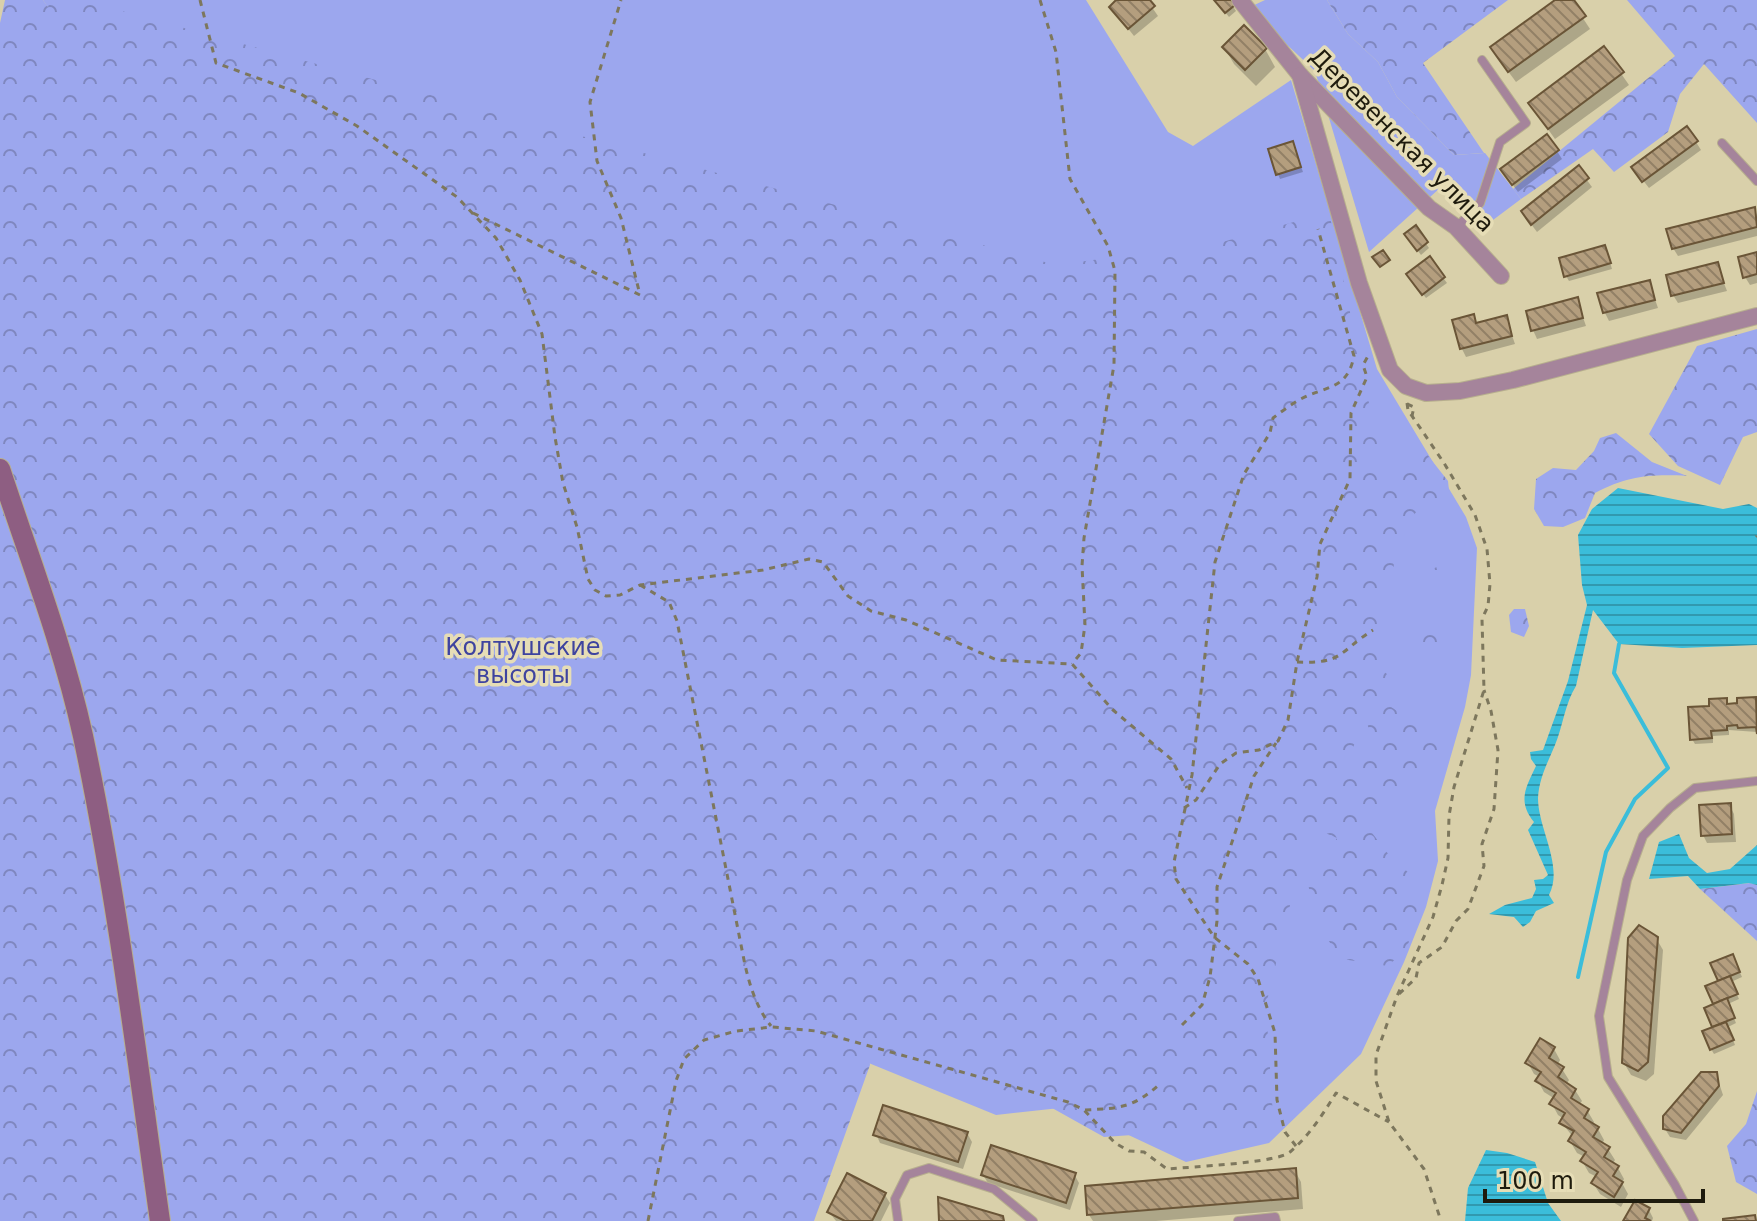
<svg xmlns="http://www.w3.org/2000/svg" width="1757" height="1221" viewBox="0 0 1757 1221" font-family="'DejaVu Sans',sans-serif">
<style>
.grass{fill:#9ca7ee}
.forest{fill:url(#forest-crowns);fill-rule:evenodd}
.water{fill:url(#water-rules)}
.shadow{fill:#0003}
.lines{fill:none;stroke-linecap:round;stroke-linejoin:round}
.stream{stroke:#3bbdda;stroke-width:4}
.building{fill:url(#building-back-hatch);stroke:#6a5537;stroke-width:2}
.service-casing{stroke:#b7af8e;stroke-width:10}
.minor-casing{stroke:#b7af8e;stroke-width:18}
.secondary-casing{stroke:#b7af8e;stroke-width:22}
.path{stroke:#7d775d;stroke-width:3;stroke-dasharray:6 6;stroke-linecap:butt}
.service{stroke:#a5849b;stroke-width:8}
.minor{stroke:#a5849b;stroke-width:16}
.secondary{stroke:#8e5e82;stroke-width:20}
.labels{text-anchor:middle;stroke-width:7;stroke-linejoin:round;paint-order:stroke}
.street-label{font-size:24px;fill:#1e1b0d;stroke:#e6ddb6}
.park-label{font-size:24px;fill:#3e439f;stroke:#e6ddb6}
</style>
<defs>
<pattern id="forest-crowns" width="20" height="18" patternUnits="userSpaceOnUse" patternTransform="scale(2)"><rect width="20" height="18" fill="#9ca7ee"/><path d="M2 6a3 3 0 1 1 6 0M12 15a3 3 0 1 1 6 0" fill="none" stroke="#7f87bf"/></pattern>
<pattern id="water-rules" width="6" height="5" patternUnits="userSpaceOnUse" patternTransform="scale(2)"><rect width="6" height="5" fill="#3bbdda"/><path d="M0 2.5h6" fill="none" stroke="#3199af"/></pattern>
<pattern id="building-back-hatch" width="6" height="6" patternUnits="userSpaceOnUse" patternTransform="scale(2)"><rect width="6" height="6" fill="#b49e7e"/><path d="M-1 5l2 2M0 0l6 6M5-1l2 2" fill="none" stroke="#928066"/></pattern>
</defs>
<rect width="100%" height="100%" fill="#d9d0aa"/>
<g class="grass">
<path d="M43,0H1086L1168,132L1193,146L1291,80L1377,369L1466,517L1477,548L1471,675L1465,707L1435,811L1438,861L1426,907L1404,962L1361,1054L1269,1143L1186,1162L1069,1107L996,1115L805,1037L735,1039Z"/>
<path d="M1265,0H1327L1348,34L1378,62L1397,97L1454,155L1485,153L1521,199L1481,229L1450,179L1369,252L1315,71L1248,8Z"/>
</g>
<g class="forest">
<path d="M5,0H43L48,7L50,0H81L1056,265L1219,243L1329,212L1383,470L1406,464L1405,445L1422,448L1448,481L1450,500L1442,506L1419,509L1400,530L1393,551L1394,570L1380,590L1383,656L1379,667L1388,675L1390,706L1438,741L1445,760L1436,772L1404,780L1387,809L1370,810L1369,829L1389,855L1421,884L1415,921L1407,948L1388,966L1342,959L1317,925L1308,884L1337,838L1309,826L1266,1005L1274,1133L1217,1129L1104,1137L1036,1099L869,1053L870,1065L814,1221H0V23ZM1366,710L1371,750L1352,772L1337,767L1353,748Z"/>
<path d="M1327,0H1508L1423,63L1484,153L1454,155L1397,97L1378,62L1348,34Z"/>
<path d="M1627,0H1757V123L1704,64L1680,94L1668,132L1614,172L1593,149L1521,199L1513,189L1675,56Z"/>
<path d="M1757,329V432L1743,437L1720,485L1678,466L1649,434L1697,346Z"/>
<path d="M1616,433L1652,462L1687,476C1650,474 1628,476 1595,493L1585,518L1563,527L1544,526L1534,509L1536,479L1553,468L1576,470L1594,451L1600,438Z"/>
<path d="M1437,567L1442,583L1437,595L1424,589L1422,573Z"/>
<path d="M1514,609H1525L1529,626L1524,637L1511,632L1509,615Z"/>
<path d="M1440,624L1453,639L1440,652L1420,649L1425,630Z"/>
<path d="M1750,883L1757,885V941L1700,889Z"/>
<path d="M1757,1091V1194L1736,1182L1727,1146L1746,1124Z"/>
</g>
<g class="water">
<path d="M1618,488L1723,509L1749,504L1757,508V645L1682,648L1619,644L1593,610L1576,686C1565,703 1563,726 1555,745C1548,762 1539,778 1538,798C1538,829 1564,866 1549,895L1554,903L1536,911L1530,922L1523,927L1514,917L1489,914L1505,905L1532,898L1536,889L1534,880L1543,879L1548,875L1528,830L1534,822C1517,801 1526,787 1536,766L1531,759L1530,752L1543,750L1568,681L1587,605L1582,585L1578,535L1592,509Z"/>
<path d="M1679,834L1689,858L1707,873L1730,869L1757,845V885L1749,883L1700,889L1688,876L1649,879L1659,842Z"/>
<path d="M1486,1150L1507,1153L1535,1162L1548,1203L1561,1221H1465L1468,1188Z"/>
</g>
<g class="shadow">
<path d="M1120,0H1147L1158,16L1134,36L1111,7Z"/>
<path d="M1215,0H1229L1236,11L1229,17Z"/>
<path d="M1559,0H1571L1590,29L1516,82L1499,59Z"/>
<path d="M1224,47L1265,49L1275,67L1256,86L1234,64Z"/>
<path d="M1604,49L1629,85L1555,139L1537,114Z"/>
<path d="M1696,142L1701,150L1649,188L1638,174Z"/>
<path d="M1295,149L1303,172L1280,179L1278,174Z"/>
<path d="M1557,151L1562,159L1518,192L1507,177Z"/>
<path d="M1578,168L1592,187L1537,232L1528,220Z"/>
<path d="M1754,209L1757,215V236L1678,256L1673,248Z"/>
<path d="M1415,228L1429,248L1421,255L1409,239Z"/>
<path d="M1607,252L1612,269L1569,281L1566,276Z"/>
<path d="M1757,255V283L1750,285L1745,277Z"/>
<path d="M1429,259L1447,283L1426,298L1411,279Z"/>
<path d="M1717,265L1727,291L1678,303L1673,295Z"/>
<path d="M1649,282L1658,308L1609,321L1605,313Z"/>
<path d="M1577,300L1586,326L1537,339L1533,330Z"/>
<path d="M1473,316L1478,325L1506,318L1515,344L1466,357L1462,349Z"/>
<path d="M1755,699L1757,703V732L1729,730V735L1713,736V743L1695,744L1692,739L1711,708L1726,700L1729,706Z"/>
<path d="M1730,806L1734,814L1736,842L1707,843L1703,835Z"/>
<path d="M1656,938L1663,950L1654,1074L1646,1081L1631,1075L1624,1063Z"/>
<path d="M1735,961L1742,977L1731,982L1739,999L1728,1004L1736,1023L1728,1027L1735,1045L1714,1054L1711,1049L1714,1028L1706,1009L1716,1005L1708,987L1720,982Z"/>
<path d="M1554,1049L1560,1060L1557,1066L1562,1069L1569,1080L1566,1085L1575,1090L1582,1101L1579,1105L1587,1110L1594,1122L1592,1125L1598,1129L1604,1140L1602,1145L1608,1149L1615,1160L1612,1165L1618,1168L1624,1179L1622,1183L1628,1194L1621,1207L1600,1194L1593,1183L1597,1177L1589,1173L1582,1161L1585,1157L1577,1153L1570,1141L1573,1137L1562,1123L1564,1119L1558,1115L1552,1104L1555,1099L1544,1092L1538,1081L1540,1077L1534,1074L1528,1063Z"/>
<path d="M1716,1074L1723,1095L1686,1140L1670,1137L1665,1129Z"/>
<path d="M967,1133L972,1142L963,1169L880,1143L876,1134Z"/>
<path d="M1295,1171L1301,1182L1303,1209L1156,1221H1093L1089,1215Z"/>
<path d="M1074,1174L1079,1183L1070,1210L988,1183L983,1175Z"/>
<path d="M885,1195L890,1203L881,1221H836L829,1212Z"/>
<path d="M1649,1210L1653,1218L1652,1221H1625Z"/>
</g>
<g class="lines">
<path class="stream" d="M1578,977L1606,852L1635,799L1668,768L1614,673L1619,644"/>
</g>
<g class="building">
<path d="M1116,0H1150L1155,6L1128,29L1109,7Z"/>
<path d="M1214,0H1231L1235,5L1225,13Z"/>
<path d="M1555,0H1574L1586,16L1508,72L1490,47Z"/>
<path d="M1244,25L1267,48L1245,70L1222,47Z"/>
<path d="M1604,46L1624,72L1548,129L1528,103Z"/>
<path d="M1687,126L1698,141L1642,182L1631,167Z"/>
<path d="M1547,134L1559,150L1512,185L1500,169Z"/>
<path d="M1293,141L1301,167L1276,175L1268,149Z"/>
<path d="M1579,165L1589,178L1531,225L1521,211Z"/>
<path d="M1755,207L1757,227L1672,249L1666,229Z"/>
<path d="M1416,225L1428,242L1417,251L1404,234Z"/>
<path d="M1605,245L1611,263L1564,277L1559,258Z"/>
<path d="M1383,250L1390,260L1380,267L1372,257Z"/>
<path d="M1757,252V274L1743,278L1738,257Z"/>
<path d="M1430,256L1445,277L1422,295L1406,274Z"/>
<path d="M1718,262L1724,283L1671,296L1666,275Z"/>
<path d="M1650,280L1655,300L1603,313L1597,293Z"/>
<path d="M1578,297L1583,318L1531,331L1526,311Z"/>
<path d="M1474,314L1476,323L1507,315L1512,336L1460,349L1452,320Z"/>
<path d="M1756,697L1757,734L1756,727L1738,728L1737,725L1727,726V730L1711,731L1712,738L1690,740L1688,707L1709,706V699L1727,698V704L1737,703V698Z"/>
<path d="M1731,803L1732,834L1701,836L1699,805Z"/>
<path d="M1639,925L1658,937L1648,1062L1638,1071L1622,1063L1628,938Z"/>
<path d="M1733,954L1740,972L1718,981L1710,963Z"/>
<path d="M1730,976L1738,994L1713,1004L1705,986Z"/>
<path d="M1727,998L1735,1018L1712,1027L1704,1008Z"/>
<path d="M1726,1022L1734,1040L1710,1050L1702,1031Z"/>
<path d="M1540,1038L1555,1047L1549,1058L1564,1067L1558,1077L1576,1089L1571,1098L1589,1109L1584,1118L1599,1127L1593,1137L1610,1147L1604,1157L1619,1166L1613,1176L1623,1182L1614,1197L1591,1183L1598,1172L1580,1161L1586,1152L1568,1141L1574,1131L1559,1123L1565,1113L1549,1104L1556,1093L1535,1081L1541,1072L1525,1063Z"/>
<path d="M1701,1072H1717L1719,1086L1681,1133L1663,1129V1116Z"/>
<path d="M883,1105L968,1132L958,1162L873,1135Z"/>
<path d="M991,1145L1076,1173L1066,1203L981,1175Z"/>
<path d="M1296,1168L1298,1198L1087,1215L1085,1186Z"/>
<path d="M847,1173L886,1193L872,1221H845L827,1212Z"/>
<path d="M938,1197L1003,1216L1004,1221H939Z"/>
<path d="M1635,1200L1650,1208L1645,1218L1651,1221H1623Z"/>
<path d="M1755,1215L1756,1221H1723V1219Z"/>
</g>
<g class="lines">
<g class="service-casing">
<g id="service">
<path d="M1722,143L1757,181"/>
<path d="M1457,227L1480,203L1500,142L1526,123L1482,60"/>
<path d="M898,1221L895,1199L907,1175L929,1168L994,1189L1033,1221"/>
<path d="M1238,1221L1275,1217L1276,1221"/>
<path d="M1694,1221L1675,1185L1608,1077L1599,1016L1627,880L1643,836L1670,808L1695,788L1757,781"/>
</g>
</g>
<g class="minor-casing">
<g id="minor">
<path d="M1240,0L1300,75L1429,208L1456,227L1501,276"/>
<path d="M1300,75L1359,283L1390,370L1406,386L1426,393L1460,391L1513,380L1757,316"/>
</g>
</g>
<g class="secondary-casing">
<path id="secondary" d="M0,469C29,557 63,645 83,736C117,896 137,1059 160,1221"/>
</g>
<g class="path">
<path d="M200,0L216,63L299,93L357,126L457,197L496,238L520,280L542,334L555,437L563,483L577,527L588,579L595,590L606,596L620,595L640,585L763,570L809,559L823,562L848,596L871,611L906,620L997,660L1072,664L1113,710L1171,759L1187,788"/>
<path d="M1040,0L1056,52L1070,179L1108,246L1115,271L1114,365L1084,538L1082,566L1085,625L1081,653L1072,664"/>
<path d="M473,213L640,295L621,218L597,161L590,102L621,0"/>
<path d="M1407,403L1408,410L1444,463L1475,515L1487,549L1490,584L1488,606L1482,619L1484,690L1454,787L1449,816L1448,858L1442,885L1433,917L1397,996L1376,1055V1081L1389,1122L1424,1169L1441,1221"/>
<path d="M1407,404L1414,407L1412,416"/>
<path d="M1756,537L1757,536"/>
<path d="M640,585L669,602L677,621L744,960C749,984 756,1007 771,1026"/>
<path d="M1297,662C1344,664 1338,652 1373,630"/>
<path d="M1184,808L1196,800L1220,764L1236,753L1259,750L1278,741L1288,720L1297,662L1317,577L1320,544L1350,479L1351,413L1367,377L1363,365L1368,356"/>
<path d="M1399,994L1416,978L1419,963L1442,947L1456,921L1468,909L1484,866L1482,844L1494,809L1498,750L1491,711L1484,690"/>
<path d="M1182,1025L1202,1005L1210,977L1217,921V887L1254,776L1276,743"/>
<path d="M1085,1110C1122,1108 1133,1108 1161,1083"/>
<path d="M1296,1146L1285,1132L1277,1100L1275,1033L1258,979L1248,964L1214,937L1176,879L1174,862L1192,775L1215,562L1244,474L1270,433L1273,418C1281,412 1290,405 1299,400C1326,385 1347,391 1354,356L1318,229"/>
<path d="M648,1221L676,1081L684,1059L704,1040L736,1031L772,1027L816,1031L1068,1102L1084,1110L1115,1143L1129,1151L1144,1152L1167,1169C1188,1167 1278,1163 1290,1152C1309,1136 1323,1114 1336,1093L1389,1122"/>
</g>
<use href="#service" class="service"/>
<use href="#minor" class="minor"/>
<use href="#secondary" class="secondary"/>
</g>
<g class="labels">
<g class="street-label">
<text transform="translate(1402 140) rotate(45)" y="8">Деревенская улица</text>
</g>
<g class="park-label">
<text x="523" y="655">Колтушские<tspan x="523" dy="28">высоты</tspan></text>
</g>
</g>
<path d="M1485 1189v12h218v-12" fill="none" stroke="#1e1b0d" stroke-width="4"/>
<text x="1497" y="1189" font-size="24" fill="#1e1b0d" stroke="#e6ddb6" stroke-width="6" paint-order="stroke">100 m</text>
</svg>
